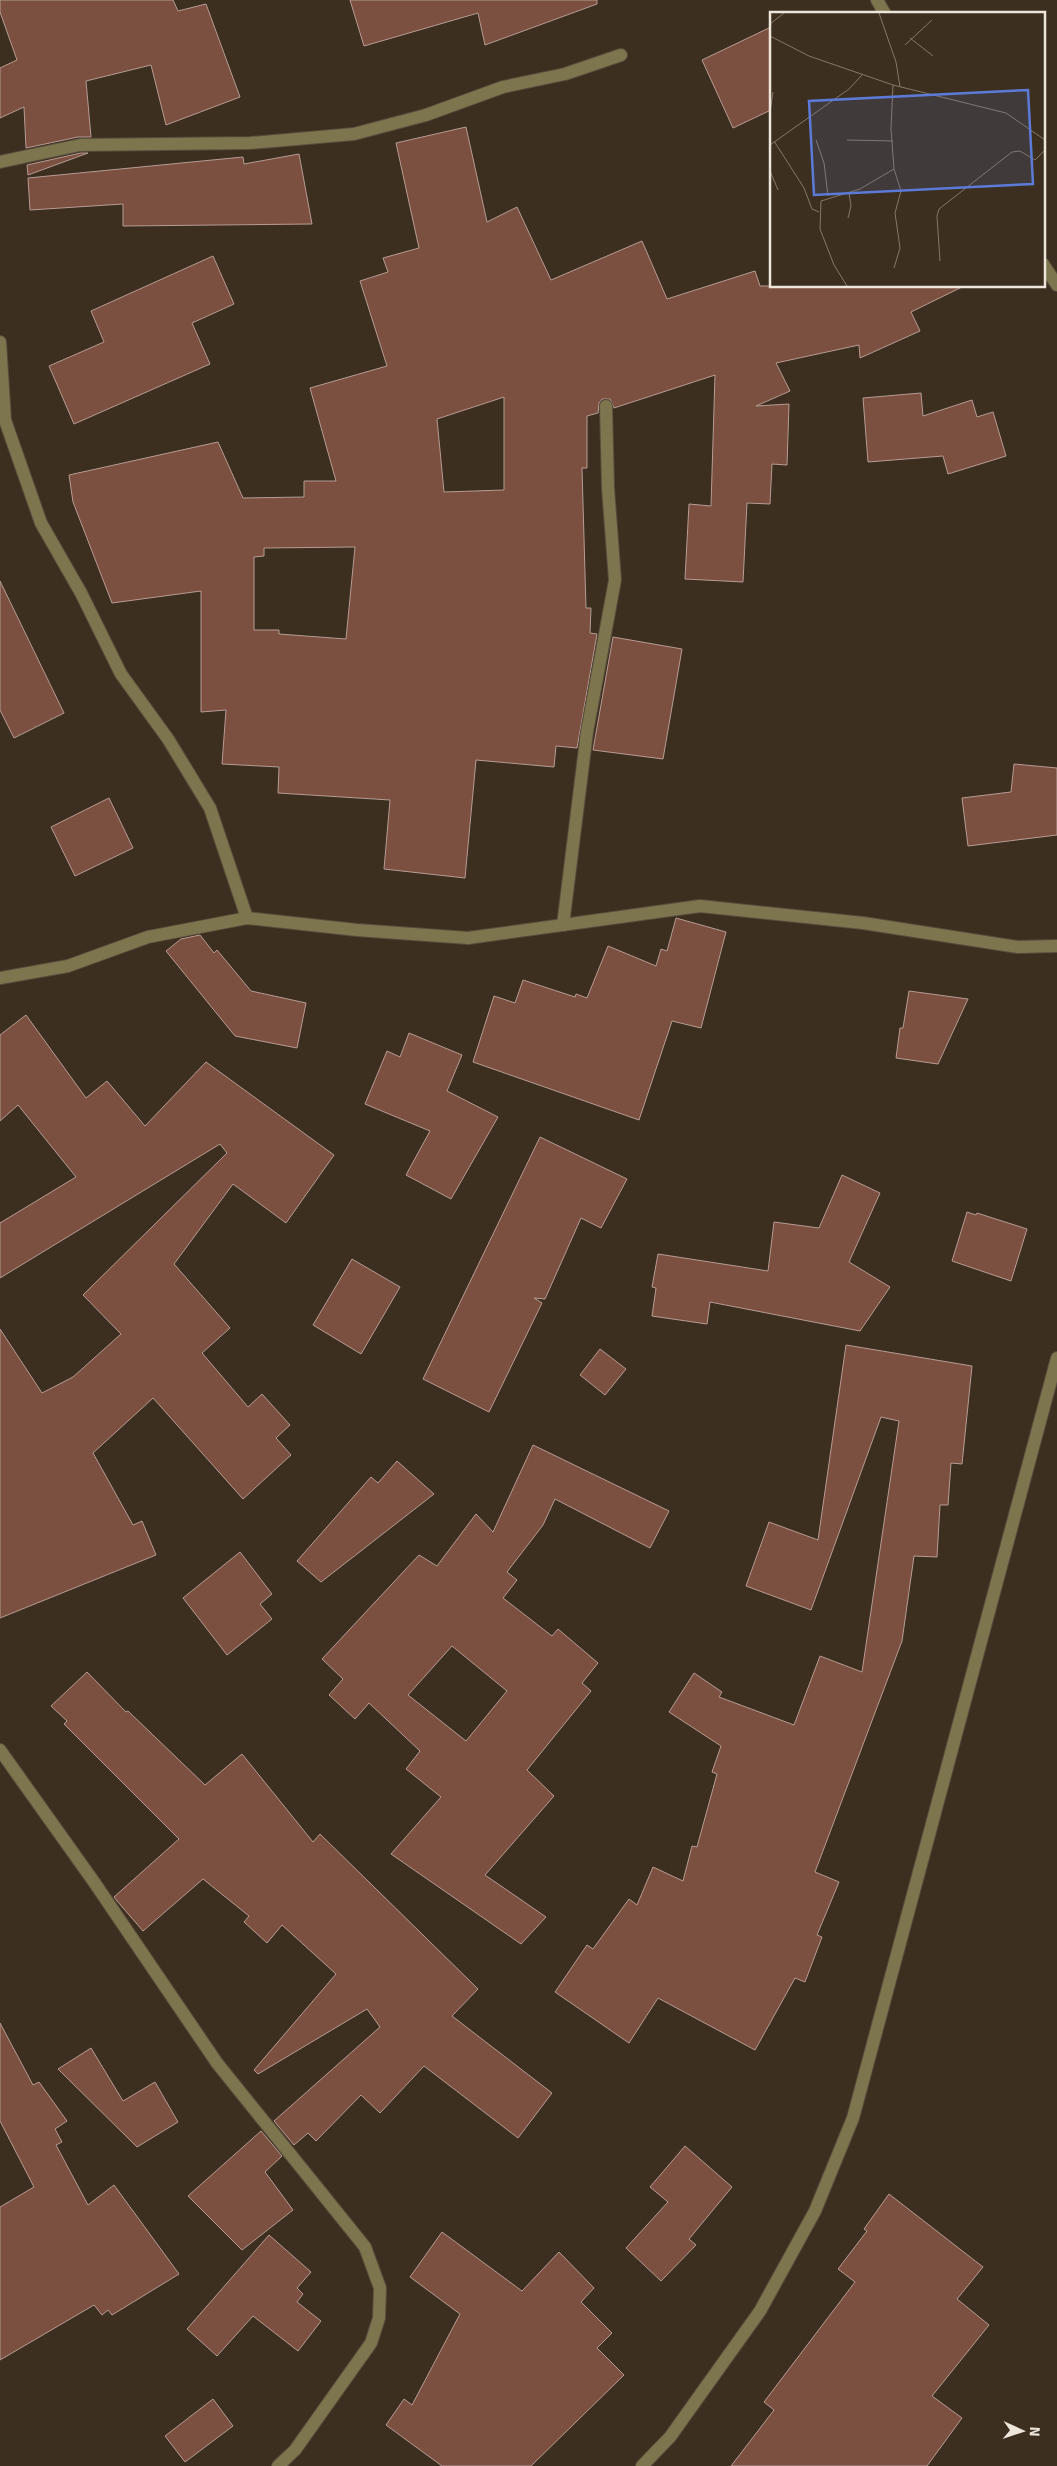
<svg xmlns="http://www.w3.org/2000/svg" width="1057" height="2466" viewBox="0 0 1057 2466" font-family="Signika,sans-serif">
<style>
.building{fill:#7c5041;stroke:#b69c93;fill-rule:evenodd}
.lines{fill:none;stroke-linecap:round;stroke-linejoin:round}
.minor-casing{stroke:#594c3d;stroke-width:14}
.minor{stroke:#7c754e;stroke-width:12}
.inset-road{fill:none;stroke:#84786a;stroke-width:1}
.view{fill:#5c7bd9;fill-opacity:0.15;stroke:#5c7bd9;stroke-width:2.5}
.inset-edge{fill:none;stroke:#eee5db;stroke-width:2.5}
</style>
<rect width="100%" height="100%" fill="#3d2f1f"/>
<g class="building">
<path d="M0,0H173L178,11L206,4L240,97L166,125L151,65L86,81L91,137H78L26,148L24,107L0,118V68L17,60L0,12Z"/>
<path d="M350,0H597V4L485,45L478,13L364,46Z"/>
<path d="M771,27V110L733,128L702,60Z"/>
<path d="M466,127L487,222L517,207L551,280L642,241L667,299L755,271L760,286H964L911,312L920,331L860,358L859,345L776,363L790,391L756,406L789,404L787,465L772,464L770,504L747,503L743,582L685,579L689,504L711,506L715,375L614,408L610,399H602L599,403L598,413L587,416V468H582L586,608H591L590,633L597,634L577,748L556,746L554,767L476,760L465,878L384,869L390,800L278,793L279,767L222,764L226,710L201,712V591L112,603L73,502L69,475L218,442L243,498L304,497V481H336L310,388L387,366L360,281L388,272L383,258L419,248L396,143ZM504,397V490L444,492L437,419ZM355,547L346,639L279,634V630H254V557L264,556V548Z"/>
<path d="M81,153H88L28,175L27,165Z"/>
<path d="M299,154L312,224L123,226V204L30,210L28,178L243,157L244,164Z"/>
<path d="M213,256L234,304L192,323L210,364L74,424L49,366L104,342L91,311Z"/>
<path d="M921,393L923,416L972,400L977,417L993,412L1006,456L948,474L943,456L868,462L863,398Z"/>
<path d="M0,581L64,713L14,738L0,710Z"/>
<path d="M613,637L682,649L663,759L593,750Z"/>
<path d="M1014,764L1057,768V835L968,846L962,798L1011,792Z"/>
<path d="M109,798L133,848L75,876L51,827Z"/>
<path d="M676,918L726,932L701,1028L672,1021L639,1120L473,1062L494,996L515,1003L523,980L575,997L576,994L587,998L608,946L656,966L661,949L667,951Z"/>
<path d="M200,935L214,953L217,950L251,991L306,1003L297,1048L235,1036L166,951L181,939Z"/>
<path d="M909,991L968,999L938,1064L896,1058L900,1028H903Z"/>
<path d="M26,1015L86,1098L107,1081L145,1126L206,1062L334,1155L286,1223L233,1184L174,1264L230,1328L202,1353L248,1407L262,1394L290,1425L276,1438L291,1455L243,1499L153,1398L93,1453L133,1525L142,1521L156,1555L0,1618V1329L42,1393L73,1377L121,1334L83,1295L227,1153L220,1144L0,1278V1223L76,1177L18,1105L0,1121V1035Z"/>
<path d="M409,1033L462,1055L447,1091L498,1117L451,1199L406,1175L430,1131L365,1104L387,1051L400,1057Z"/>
<path d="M540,1137L627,1179L601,1228L581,1218L545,1299L534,1298L542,1303L489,1412L423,1379Z"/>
<path d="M842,1175L880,1193L849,1262L890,1287L860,1331L710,1302L707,1324L652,1316L656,1288L652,1287L658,1254L768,1271L774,1222L819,1228Z"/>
<path d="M967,1212L976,1215L977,1213L1027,1229L1011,1281L952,1261Z"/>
<path d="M352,1259L400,1287L361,1354L313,1325Z"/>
<path d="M846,1345L972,1366L962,1464L951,1463L948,1505H940L937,1557L914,1556L902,1641L815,1872L839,1882L817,1935L822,1937L805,1982L795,1978L755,2050L658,1998L629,2043L555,1992L587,1945L593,1949L629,1899L637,1905L653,1867L683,1881L692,1846L697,1847L717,1774L712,1772L721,1746L669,1712L694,1673L722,1692L719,1697L794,1725L820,1656L862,1672L899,1421L881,1417L811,1610L746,1586L769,1522L818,1540Z"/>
<path d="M600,1349L626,1369L605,1395L580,1375Z"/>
<path d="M533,1445L669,1511L650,1548L555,1499L543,1525L507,1572L517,1580L503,1598L552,1636L558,1629L598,1663L582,1683L591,1691L527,1770L554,1796L485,1875L546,1917L521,1944L391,1854L441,1797L406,1769L420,1751L369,1703L355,1719L329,1695L343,1679L322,1659L419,1555L437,1566L476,1514L493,1532ZM452,1646L507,1691L466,1741L408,1695Z"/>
<path d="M397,1461L434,1494L321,1582L297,1561L371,1477L378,1483Z"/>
<path d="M240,1552L272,1594L260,1604L272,1619L227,1655L183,1598Z"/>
<path d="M87,1672L126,1712L128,1711L205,1785L242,1754L313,1842L320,1834L478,1989L452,2016L552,2093L518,2138L424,2066L380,2113L361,2095L316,2141L308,2133L294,2145L274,2121L380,2027L367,2009L258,2074L254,2070L336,1974L282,1925L267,1943L244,1922L249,1916L203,1879L143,1931L117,1901L114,1897L179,1839L64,1724L67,1721L51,1706Z"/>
<path d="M0,2023L33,2085L39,2082L67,2121L55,2129L62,2142L56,2145L88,2205L114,2185L179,2274L112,2315L108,2310L102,2315L94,2305L0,2360V2207L34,2187L0,2121Z"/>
<path d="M91,2048L123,2101L155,2082L178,2122L137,2147L58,2069Z"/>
<path d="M261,2131L282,2156L265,2172L293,2210L242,2250L188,2196Z"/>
<path d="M685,2146L732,2187L689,2239L696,2245L661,2281L626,2248L668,2202L650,2187Z"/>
<path d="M889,2194L983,2267L957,2299L989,2325L932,2396L962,2418L927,2466H731L774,2410L764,2402L855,2282L838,2269L867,2231L864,2229Z"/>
<path d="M442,2232L522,2291L559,2252L594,2288L581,2302L612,2333L597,2348L624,2375L531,2466H442L386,2425L404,2399L412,2405L460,2314L410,2277Z"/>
<path d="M269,2235L311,2272L297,2288L303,2294L297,2302L321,2321L298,2351L253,2316L217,2356L187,2329Z"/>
<path d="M213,2399L233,2426L185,2462L165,2436Z"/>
</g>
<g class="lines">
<g class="minor-casing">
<g id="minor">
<path d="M877,0L885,14"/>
<path d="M0,162L80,145L250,143L354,134L426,115L503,87L565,74L621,55"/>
<path d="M1043,264L1057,285"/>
<path d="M0,342L5,420L41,523L81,593L121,674L168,739L210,808L247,918"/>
<path d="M563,925L587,732L615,580L608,488L606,406"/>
<path d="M0,978L68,966L148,937L247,918L357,930L468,938L700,906L863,923L1018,947L1057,946"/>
<path d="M0,1750L94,1882L217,2063L365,2247L380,2288L379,2318L371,2343L295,2450L278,2466"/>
<path d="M642,2466L670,2437L760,2311L815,2211L853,2118L1057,1358"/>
</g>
</g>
<use href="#minor" class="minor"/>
</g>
<g transform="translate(770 12)">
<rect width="275" height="275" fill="#3d2f1f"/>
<path class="inset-road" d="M109,1L126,50L130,75M0,12L14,1M0,24L39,44L123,73L236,101L275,128M140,26L163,44M135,33L162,8M123,73L121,117L124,157L131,179L125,201L130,236L124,256M0,100L3,80M46,128L54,151L58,184M77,128L123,129M4,129L34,176L42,197L49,200M0,133L79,77L92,63M0,159L8,178M78,206L81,194L79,181M170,249L167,204L169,197L242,140L250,139L265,148L275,138M77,274L64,253L50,217L51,189L90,177L124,157"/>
<path class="view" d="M258,78L263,172L44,183L39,89Z"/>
<rect width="275" height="275" class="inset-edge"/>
</g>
<g transform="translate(1022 2431) rotate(93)" stroke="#3d2f1f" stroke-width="4" paint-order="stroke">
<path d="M0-4L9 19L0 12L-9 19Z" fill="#eee5db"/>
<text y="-8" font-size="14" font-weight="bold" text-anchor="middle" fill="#eee5db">N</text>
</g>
</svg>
